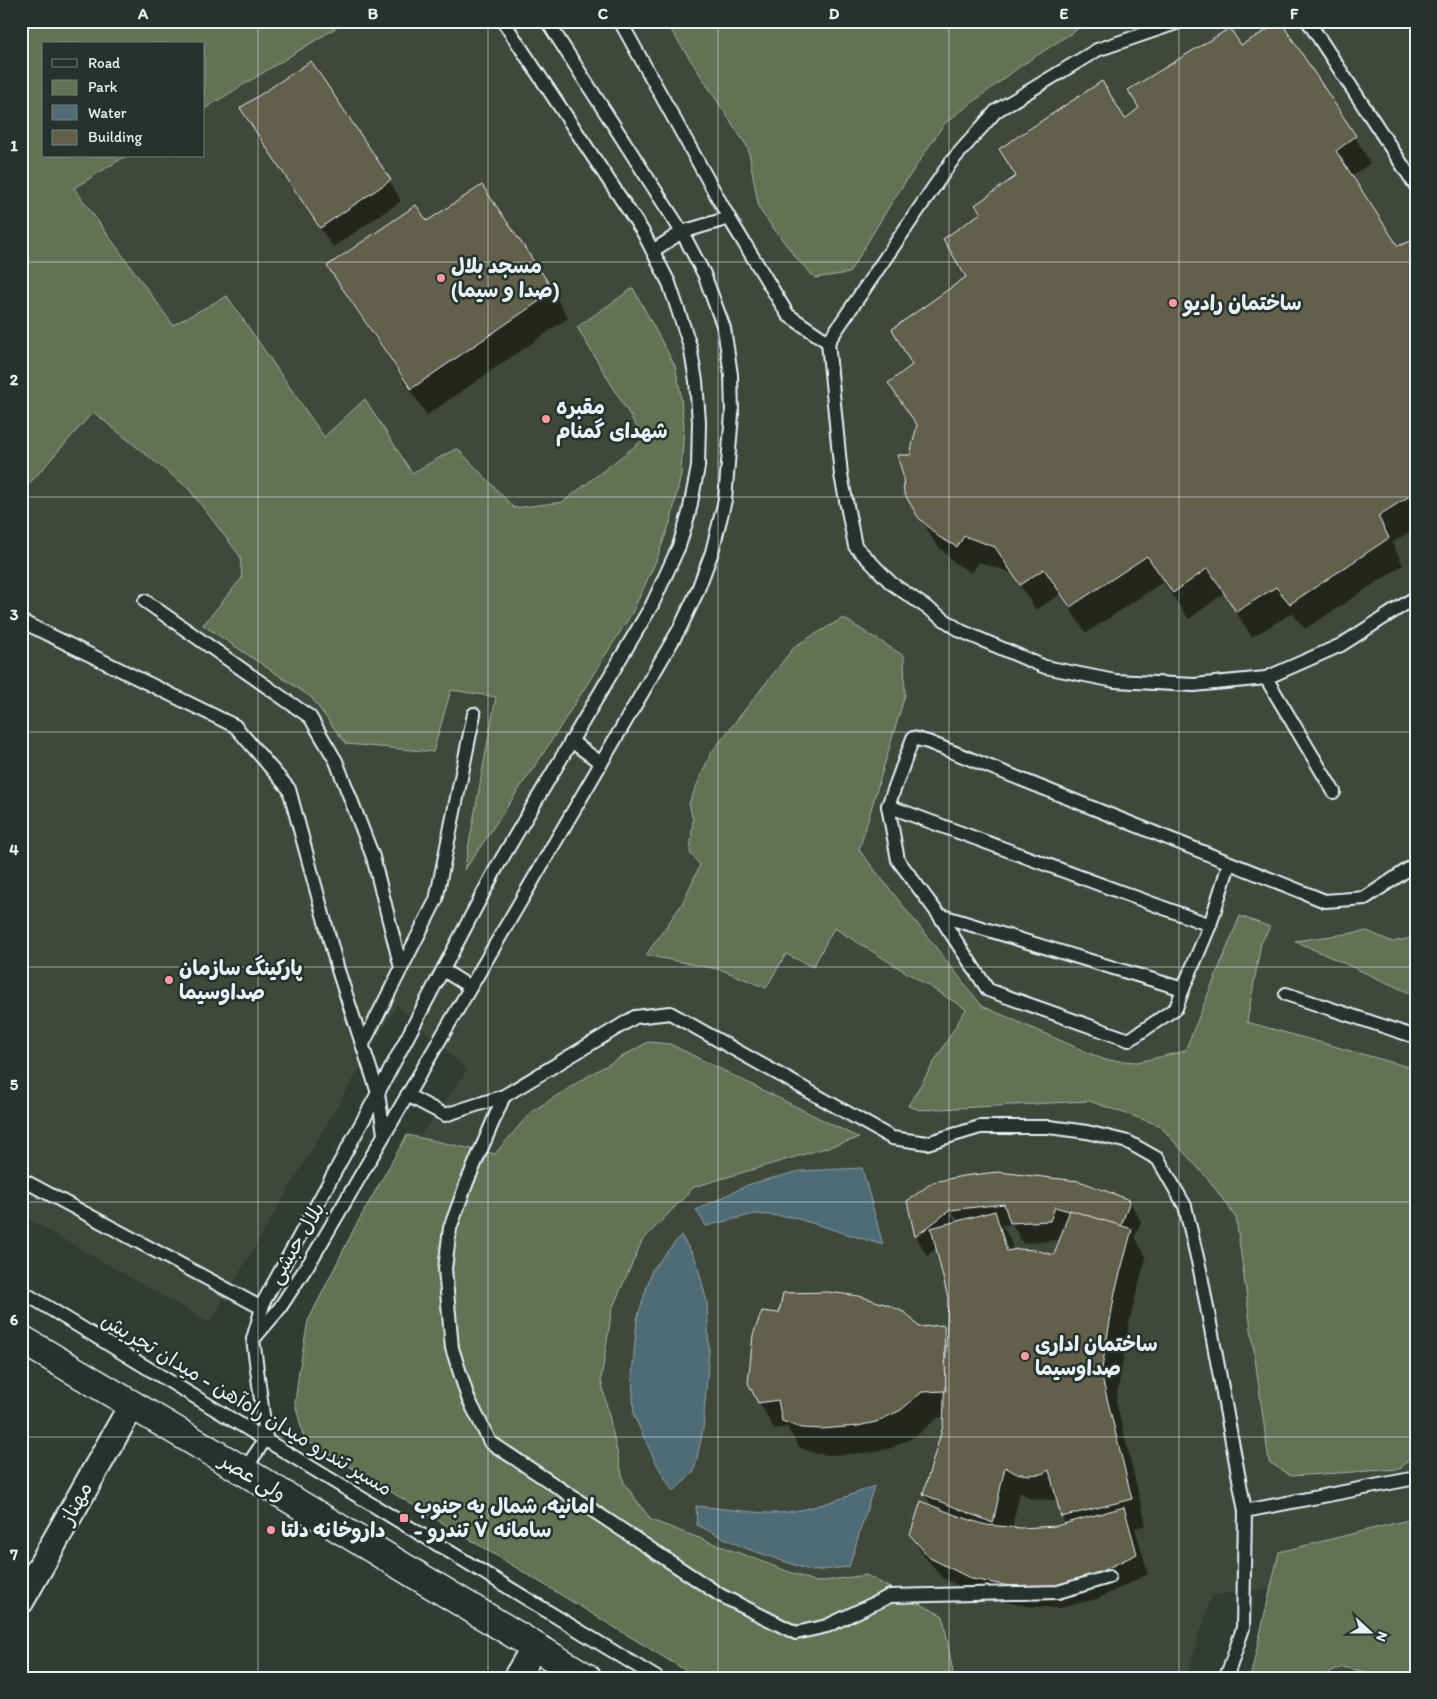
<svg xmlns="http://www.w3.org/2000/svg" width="1437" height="1699" viewBox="0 0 1437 1699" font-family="Itim,'Playpen Sans Arabic',sans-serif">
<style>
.built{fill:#40463a;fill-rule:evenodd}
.green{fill:#627254;stroke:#a5b2a6}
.water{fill:#506c76;stroke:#8da1aa}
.shadow{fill:#0007;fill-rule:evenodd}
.building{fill:#625f4c;stroke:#e8f1f8}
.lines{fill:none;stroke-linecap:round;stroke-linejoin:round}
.service-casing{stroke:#e8f1f8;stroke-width:16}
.minor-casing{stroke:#e8f1f8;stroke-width:29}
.primary-casing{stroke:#e8f1f8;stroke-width:31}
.service{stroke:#26332d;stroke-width:12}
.minor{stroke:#26332d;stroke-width:25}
.primary{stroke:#26332d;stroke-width:28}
.grid{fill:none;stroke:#e8f1f8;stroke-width:1;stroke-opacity:0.55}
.poi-dot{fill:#ff9aa2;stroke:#26332d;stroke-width:2}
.labels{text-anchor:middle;stroke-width:5;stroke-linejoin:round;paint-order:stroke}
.poi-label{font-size:21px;font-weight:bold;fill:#e8f1f8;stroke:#26332d;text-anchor:start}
.street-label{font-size:21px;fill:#e8f1f8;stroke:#26332d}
.neatline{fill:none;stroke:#e8f1f8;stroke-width:2}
.grid-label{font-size:16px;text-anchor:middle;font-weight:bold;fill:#e8f1f8}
</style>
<rect width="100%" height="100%" fill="#323c33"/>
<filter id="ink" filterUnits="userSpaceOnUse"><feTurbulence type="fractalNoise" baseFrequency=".02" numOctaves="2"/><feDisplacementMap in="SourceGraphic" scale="10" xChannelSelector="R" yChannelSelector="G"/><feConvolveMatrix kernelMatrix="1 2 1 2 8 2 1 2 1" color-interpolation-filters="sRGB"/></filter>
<g filter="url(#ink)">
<path class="built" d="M21,21H1416V1678H1256L1277,1589L1212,1595L1186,1678H751L355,1227L467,1070L397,1005L210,1323L21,1215ZM44,44H204V156H44Z"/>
<g class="green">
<path d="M21,21H347L204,109V44H44V156H126L74,188L173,325L227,296L324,437L365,399L412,473L457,448L514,508L563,502L644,439L577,327L633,288L675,366L680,389L684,426L681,474L671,520L656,561L632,613L546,749L464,871L496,697L451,690L433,752L346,744L311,697L203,625L242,578L240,556L188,488L93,412L21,493Z"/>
<path d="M665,21H1090L1022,65L944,124L890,205L849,273L815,278L797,259L759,209L748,148Z"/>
<path d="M843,618L904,656L905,695L859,850L982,1006L1105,1060L1138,1062L1185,1051L1240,916L1270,927L1261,943L1247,1022L1416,1069V1450L1400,1469L1291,1476L1269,1462L1236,1218L1209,1180L1159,1125L1089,1101L920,1110L908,1106L966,1009L834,928L813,967L786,954L766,988L722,970L646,955L682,904L700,865L690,853L693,821L689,803L711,753L795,646Z"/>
<path d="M1367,931L1393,942L1416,937V996L1295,941Z"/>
<path d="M648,1042L670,1044L859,1138L694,1187L642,1241L612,1309L601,1380L624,1483L651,1520L816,1582L866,1575L943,1616L954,1678H698L304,1439L295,1403L299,1371L308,1321L355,1227L407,1135L495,1154L531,1112L593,1073Z"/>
<path d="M1416,1517V1678H1393L1342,1667L1321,1678H1250L1279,1552L1412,1519Z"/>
</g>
<g class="water">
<path d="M862,1168L883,1245L792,1217L755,1214L706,1226L696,1210L750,1184L800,1171Z"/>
<path d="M681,1235L696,1260L707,1302L709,1352L703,1429L694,1472L673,1492L655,1461L634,1416L632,1375L637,1319L652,1270Z"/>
<path d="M874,1486L849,1567L812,1571L745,1548L697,1525L696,1506C720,1508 745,1512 769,1513C801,1514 844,1498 874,1486Z"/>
</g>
<g class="shadow">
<path d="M1280,23L1355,137L1370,163L1352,176L1398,247L1416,240V528L1392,543L1403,565L1305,629L1292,613L1252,637L1224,593L1189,619L1163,582L1086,633L1060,594L1036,610L1012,573L979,562L972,573L955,563L935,543L906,493L911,456L918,428L890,383L913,366L967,277L982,214L1017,177L1000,149L1124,120Z"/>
<path d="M310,62L390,181L401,201L333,247L253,129L242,109Z"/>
<path d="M481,186L553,292L568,318L427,415L344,292L329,266L427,223Z"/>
<path d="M1129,1201L1141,1221L1135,1237L1146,1257L1130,1318L1116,1401L1146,1525L1135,1528L1148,1574L1097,1599L1059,1608L1028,1606L985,1599L943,1578L923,1555L911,1535L932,1507L925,1494L944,1426L945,1417L937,1418L916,1436L891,1448L874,1452L837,1455L817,1454L799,1447L787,1427L774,1429L749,1383L919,1328L943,1326L948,1334L950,1297L937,1248L927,1256L916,1236L908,1202ZM948,1204L959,1223H956L946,1205ZM1012,1224L1023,1243L1060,1240L1054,1256L1013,1251L1010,1239L1002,1225ZM1020,1492L1031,1499L1058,1500L1062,1517L1066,1525L1056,1528H1012Z"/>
</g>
<g class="building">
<path d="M1281,22L1356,136L1336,151L1398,246L1416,239V492L1378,516L1389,538L1290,604L1276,587L1236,612L1208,568L1173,593L1147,556L1070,607L1044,569L1020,585L995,547L964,536L957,547L939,537L918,517L904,493L903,475L897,455H910L917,425L888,383L912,365L892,329L966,277L943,239L981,213L975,205L1016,176L999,149L1102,81L1125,119L1139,108L1128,90L1230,28L1241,45Z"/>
<path d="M311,61L391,180L320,228L240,108Z"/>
<path d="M482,185L554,291L411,389L327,266L416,205L427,221Z"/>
<path d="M998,1172L1079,1181L1130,1200L1121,1226L1055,1207L1050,1221L1010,1223L1004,1204L950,1210L915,1237L907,1201L933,1182L963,1176Z"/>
<path d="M1070,1210L1132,1229L1115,1292L1101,1374L1132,1499L1061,1517L1049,1470L1042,1474L1028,1475L1015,1473L1005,1467L993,1523L923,1494L943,1426L948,1298L931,1228L995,1211L1007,1251L1017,1249L1035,1250L1054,1255Z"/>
<path d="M828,1292L859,1296L888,1305L906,1313L919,1327L944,1325L946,1391L922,1392L901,1410L876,1422L858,1426L821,1429L801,1428L782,1421L778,1400L758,1403L748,1383L753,1335L762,1311L779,1313L783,1293Z"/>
<path d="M921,1501L955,1515L986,1525L1021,1528L1056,1526L1124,1507L1137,1554L1085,1579L1047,1588L1015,1587L972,1579L930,1558L910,1535Z"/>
</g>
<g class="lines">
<g class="service-casing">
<g id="service">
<path d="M620,21L729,218"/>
<path d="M1182,21L1097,50L996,111L951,162L828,342L841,475L855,546L891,583L961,631L1045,667L1115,681L1194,685L1266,678L1341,645L1416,597"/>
<path d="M1308,21L1416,186"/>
<path d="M654,250L682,232L729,218L788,315L828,342"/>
<path d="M145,601L310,717L336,761L373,857L401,968"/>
<path d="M21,621L235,726L289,789L338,970L378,1093L384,1134"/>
<path d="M1266,678L1334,792"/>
<path d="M571,741L601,763"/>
<path d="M888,806L898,860L939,915L1183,989L1210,925"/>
<path d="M1229,864L1210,925L888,806L913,738L928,742L1325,901L1365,898L1416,864"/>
<path d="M939,915L988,990L1129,1040L1176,1008L1183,989"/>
<path d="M443,970L470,987"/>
<path d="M1286,994L1416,1037"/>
<path d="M363,1044L436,900L474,714"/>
<path d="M407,1095L445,1115L504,1096L635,1017L670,1013L892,1138L927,1143L980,1127H1049L1087,1132L1128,1142L1158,1159L1185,1206L1200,1270L1245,1511"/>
<path d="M504,1096L467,1182L450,1228L445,1269L452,1348L468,1398L490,1442L720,1595L796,1633L827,1626L890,1596L1058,1592L1109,1577"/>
<path d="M21,1179L262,1308"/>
<path d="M21,1291L657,1678"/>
<path d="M256,1336L279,1309L313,1257L680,628L697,592L712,552L725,500L732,414L731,375L724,328L704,274L682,232L547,21"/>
<path d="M244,1471L266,1438L253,1339L264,1301L378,1093L498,865L652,605L679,546L689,513L698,467L699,422L696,381L690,346L669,283L643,232L503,21"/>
<path d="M1225,1678L1230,1667L1243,1628L1245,1511L1416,1478"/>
</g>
</g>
<g class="minor-casing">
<g id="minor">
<path d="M21,1601L132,1405"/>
<path d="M516,1678L535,1646"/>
</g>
</g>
<g class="primary-casing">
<path id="primary" d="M21,1339L244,1471L587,1678"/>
</g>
<use href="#service" class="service"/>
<use href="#minor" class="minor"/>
<use href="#primary" class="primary"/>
</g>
</g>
<path class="grid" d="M258,21V1678M488,21V1678M718,21V1678M949,21V1678M1179,21V1678M21,262H1416M21,497H1416M21,732H1416M21,967H1416M21,1202H1416M21,1437H1416"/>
<g class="poi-dot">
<circle cx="441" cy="278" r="5"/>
<circle cx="1173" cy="303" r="5"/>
<circle cx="546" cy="419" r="5"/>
<circle cx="169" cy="980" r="5"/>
<circle cx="1025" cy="1356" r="5"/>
<rect x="399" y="1513" width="10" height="10" rx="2.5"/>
<circle cx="271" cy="1530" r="5"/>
</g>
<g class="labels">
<g class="poi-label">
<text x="451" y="273">مسجد بلال<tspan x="451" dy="24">(صدا و سیما)</tspan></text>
<text x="1183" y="310">ساختمان رادیو</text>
<text x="556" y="414">مقبره<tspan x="556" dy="24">شهدای گمنام</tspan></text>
<text x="179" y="975">پارکینگ سازمان<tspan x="179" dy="24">صداوسیما</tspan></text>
<text x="1035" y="1351">ساختمان اداری<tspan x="1035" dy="24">صداوسیما</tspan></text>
<text x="414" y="1513">امانیه، شمال به جنوب<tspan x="414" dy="24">- سامانه ۷ تندرو</tspan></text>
<text x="281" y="1537">داروخانه دلتا</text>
</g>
<g class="street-label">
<text transform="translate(296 1243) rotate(-59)" y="7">بلال حبشی</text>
<text transform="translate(247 1404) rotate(31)" y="7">مسیر تندرو میدان راه‌آهن - میدان تجریش</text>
<text transform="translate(253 1477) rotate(31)" y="7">ولی عصر</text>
<text transform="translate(76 1503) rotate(-61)" y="7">مهناز</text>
</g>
</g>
<rect width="1437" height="1699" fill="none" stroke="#26332d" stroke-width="55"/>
<rect x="42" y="42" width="162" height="115" fill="#26332d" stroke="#747f7e"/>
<rect x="52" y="59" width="25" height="8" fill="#26332d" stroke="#747f7e"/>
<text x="88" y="68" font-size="15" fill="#e8f1f8">Road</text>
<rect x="52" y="80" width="25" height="15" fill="#627254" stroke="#747f7e"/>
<text x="88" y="92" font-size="15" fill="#e8f1f8">Park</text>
<rect x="52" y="105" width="25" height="15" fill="#506c76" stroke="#747f7e"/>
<text x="88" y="118" font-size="15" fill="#e8f1f8">Water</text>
<rect x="52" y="130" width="25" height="15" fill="#625f4c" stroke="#747f7e"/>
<text x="88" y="142" font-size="15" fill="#e8f1f8">Building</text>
<g transform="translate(1370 1632) rotate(111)" stroke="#26332d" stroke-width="4" paint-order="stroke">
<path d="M0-4L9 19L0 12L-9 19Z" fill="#e8f1f8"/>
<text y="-8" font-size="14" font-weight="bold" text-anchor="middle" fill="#e8f1f8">N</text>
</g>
<rect x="28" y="28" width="1382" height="1644" class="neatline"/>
<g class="grid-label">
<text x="143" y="19">A</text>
<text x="373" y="19">B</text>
<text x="603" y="19">C</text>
<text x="834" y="19">D</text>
<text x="1064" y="19">E</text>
<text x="1294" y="19">F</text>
<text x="14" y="151">1</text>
<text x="14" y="385">2</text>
<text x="14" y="620">3</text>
<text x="14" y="855">4</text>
<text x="14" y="1090">5</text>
<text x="14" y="1325">6</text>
<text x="14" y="1560">7</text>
</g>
</svg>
